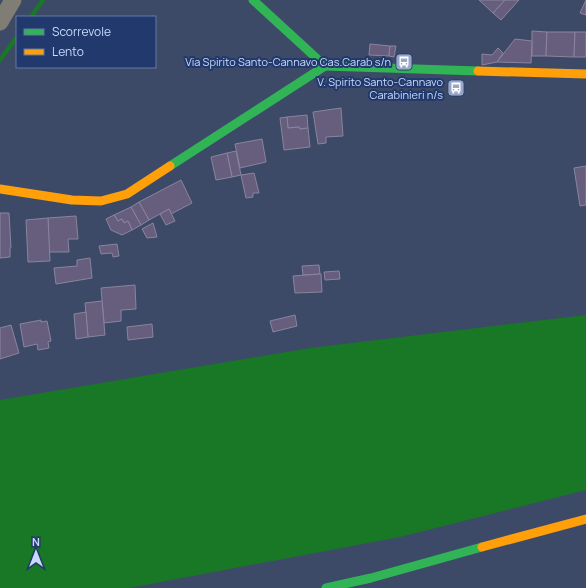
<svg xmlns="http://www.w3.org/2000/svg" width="586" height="588" viewBox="0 0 586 588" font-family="Manrope,sans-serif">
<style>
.water{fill:#197825}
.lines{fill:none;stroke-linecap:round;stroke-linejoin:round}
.stream{stroke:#197825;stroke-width:4.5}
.building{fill:#675e7e;stroke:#88859d}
.street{stroke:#807d75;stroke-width:17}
.fast{stroke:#30b455;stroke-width:9}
.slow{stroke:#ff9f0a;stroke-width:9}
.labels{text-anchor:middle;stroke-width:4;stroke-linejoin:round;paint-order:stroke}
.poi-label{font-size:11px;fill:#c9d9fa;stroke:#21396d;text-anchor:end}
</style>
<rect width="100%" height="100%" fill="#3c4a68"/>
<path class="water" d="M586,315V490L400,537L129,588H0V400L310,348Z"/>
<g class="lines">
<g class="stream">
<path d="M31,17L43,0"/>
<path d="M0,60L17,37"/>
</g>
</g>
<g class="building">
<path d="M479,0H505L493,13Z"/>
<path d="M505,0H519L501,20L493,13Z"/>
<path d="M586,0V15L580,13Z"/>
<path d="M532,31L547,32L546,56H532Z"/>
<path d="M547,32H575L574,57L546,56Z"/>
<path d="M575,32H586V57H574Z"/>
<path d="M515,39L532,41L531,63L497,62Z"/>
<path d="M370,44L390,46L389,56L369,55Z"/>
<path d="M390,46H396L394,57L389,56Z"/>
<path d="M498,48L503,53L497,62L482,65V54L492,55Z"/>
<path d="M341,108L343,136L326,137V143L318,144L313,112Z"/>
<path d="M307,115L308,128L300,129L299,127L288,128L287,117Z"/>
<path d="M287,117L288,128L299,127L300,129L308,128L310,147L284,150L280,118Z"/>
<path d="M262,139L266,162L240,168L235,144Z"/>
<path d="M236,151L241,175L232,177L227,153Z"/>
<path d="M227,153L232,177L216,180L211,157Z"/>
<path d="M586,166V205L580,206L574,168Z"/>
<path d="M254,173L259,193H253V197L246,198L241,175Z"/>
<path d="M181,180L192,203L171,214L169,209L149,220L139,202Z"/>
<path d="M139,202L149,220L141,225L131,207Z"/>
<path d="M131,207L141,225L132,230L128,221L124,223L122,219L118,221L114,215Z"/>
<path d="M169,209L175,221L166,225L160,214Z"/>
<path d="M0,213H9L11,248H10V257L0,258Z"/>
<path d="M114,215L118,221L122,219L124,223L128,221L132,230L122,235L111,230L106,219Z"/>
<path d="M76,216L78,239H68L69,252H49L48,218Z"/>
<path d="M48,218L50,261L28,262L26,220Z"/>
<path d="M153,223L157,237L147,238L142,229Z"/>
<path d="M117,244L119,256L113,257L112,253L101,254L99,246Z"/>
<path d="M90,258L92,278L56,284L54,268L77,266V260Z"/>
<path d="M319,265L320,274L303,275L302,266Z"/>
<path d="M339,271L340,279L325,280L324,272Z"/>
<path d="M320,274H321L322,292L295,293L293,276Z"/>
<path d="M135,285L136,309L121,310V321L104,323L101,288Z"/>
<path d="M102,301L105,335L88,337L85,303Z"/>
<path d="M86,312L88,337L76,339L74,314Z"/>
<path d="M295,315L297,326L273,332L270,321Z"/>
<path d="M41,320V322L47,321L51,341L48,342L49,348L38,350L37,344L24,347L20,324Z"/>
<path d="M152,324L153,337L128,340L127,327Z"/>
<path d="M11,325L19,353L0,359V328Z"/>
</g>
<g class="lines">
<path class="street" d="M0,22L13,0"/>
<g class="fast">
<path d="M253,0L325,66L478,71"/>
<path d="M170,166L325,66"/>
<path d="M326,588L371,578L482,547"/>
</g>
<g class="slow">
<path d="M478,71L586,74"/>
<path d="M0,189L72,200L101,201L127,194L170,166"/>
<path d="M482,547L586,519"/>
</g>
</g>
<defs>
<g id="bus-square" transform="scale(0.9)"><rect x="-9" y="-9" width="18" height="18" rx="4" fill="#98a7c7" stroke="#21396d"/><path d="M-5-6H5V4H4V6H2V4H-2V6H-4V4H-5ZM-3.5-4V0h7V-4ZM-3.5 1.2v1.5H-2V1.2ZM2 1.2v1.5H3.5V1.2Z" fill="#fff"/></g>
</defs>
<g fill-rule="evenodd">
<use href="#bus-square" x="404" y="62"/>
<use href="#bus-square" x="456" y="88"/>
</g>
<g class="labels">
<g class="poi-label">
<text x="391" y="66">Via Spirito Santo-Cannavo Cas.Carab s/n</text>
<text x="443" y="86">V. Spirito Santo-Cannavo<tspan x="443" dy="13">Carabinieri n/s</tspan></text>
</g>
</g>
<rect x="16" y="16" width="140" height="52" fill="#21396d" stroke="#6479a5"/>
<rect x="24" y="29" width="20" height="6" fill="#30b455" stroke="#6479a5"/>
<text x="52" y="36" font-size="12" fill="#c9d9fa">Scorrevole</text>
<rect x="24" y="49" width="20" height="6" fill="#ff9f0a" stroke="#6479a5"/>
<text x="52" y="56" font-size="12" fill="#c9d9fa">Lento</text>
<g transform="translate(36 552)" stroke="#21396d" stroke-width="3" paint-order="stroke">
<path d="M0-3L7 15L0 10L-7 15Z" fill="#c9d9fa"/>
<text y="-6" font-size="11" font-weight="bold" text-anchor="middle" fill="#c9d9fa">N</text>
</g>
</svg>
